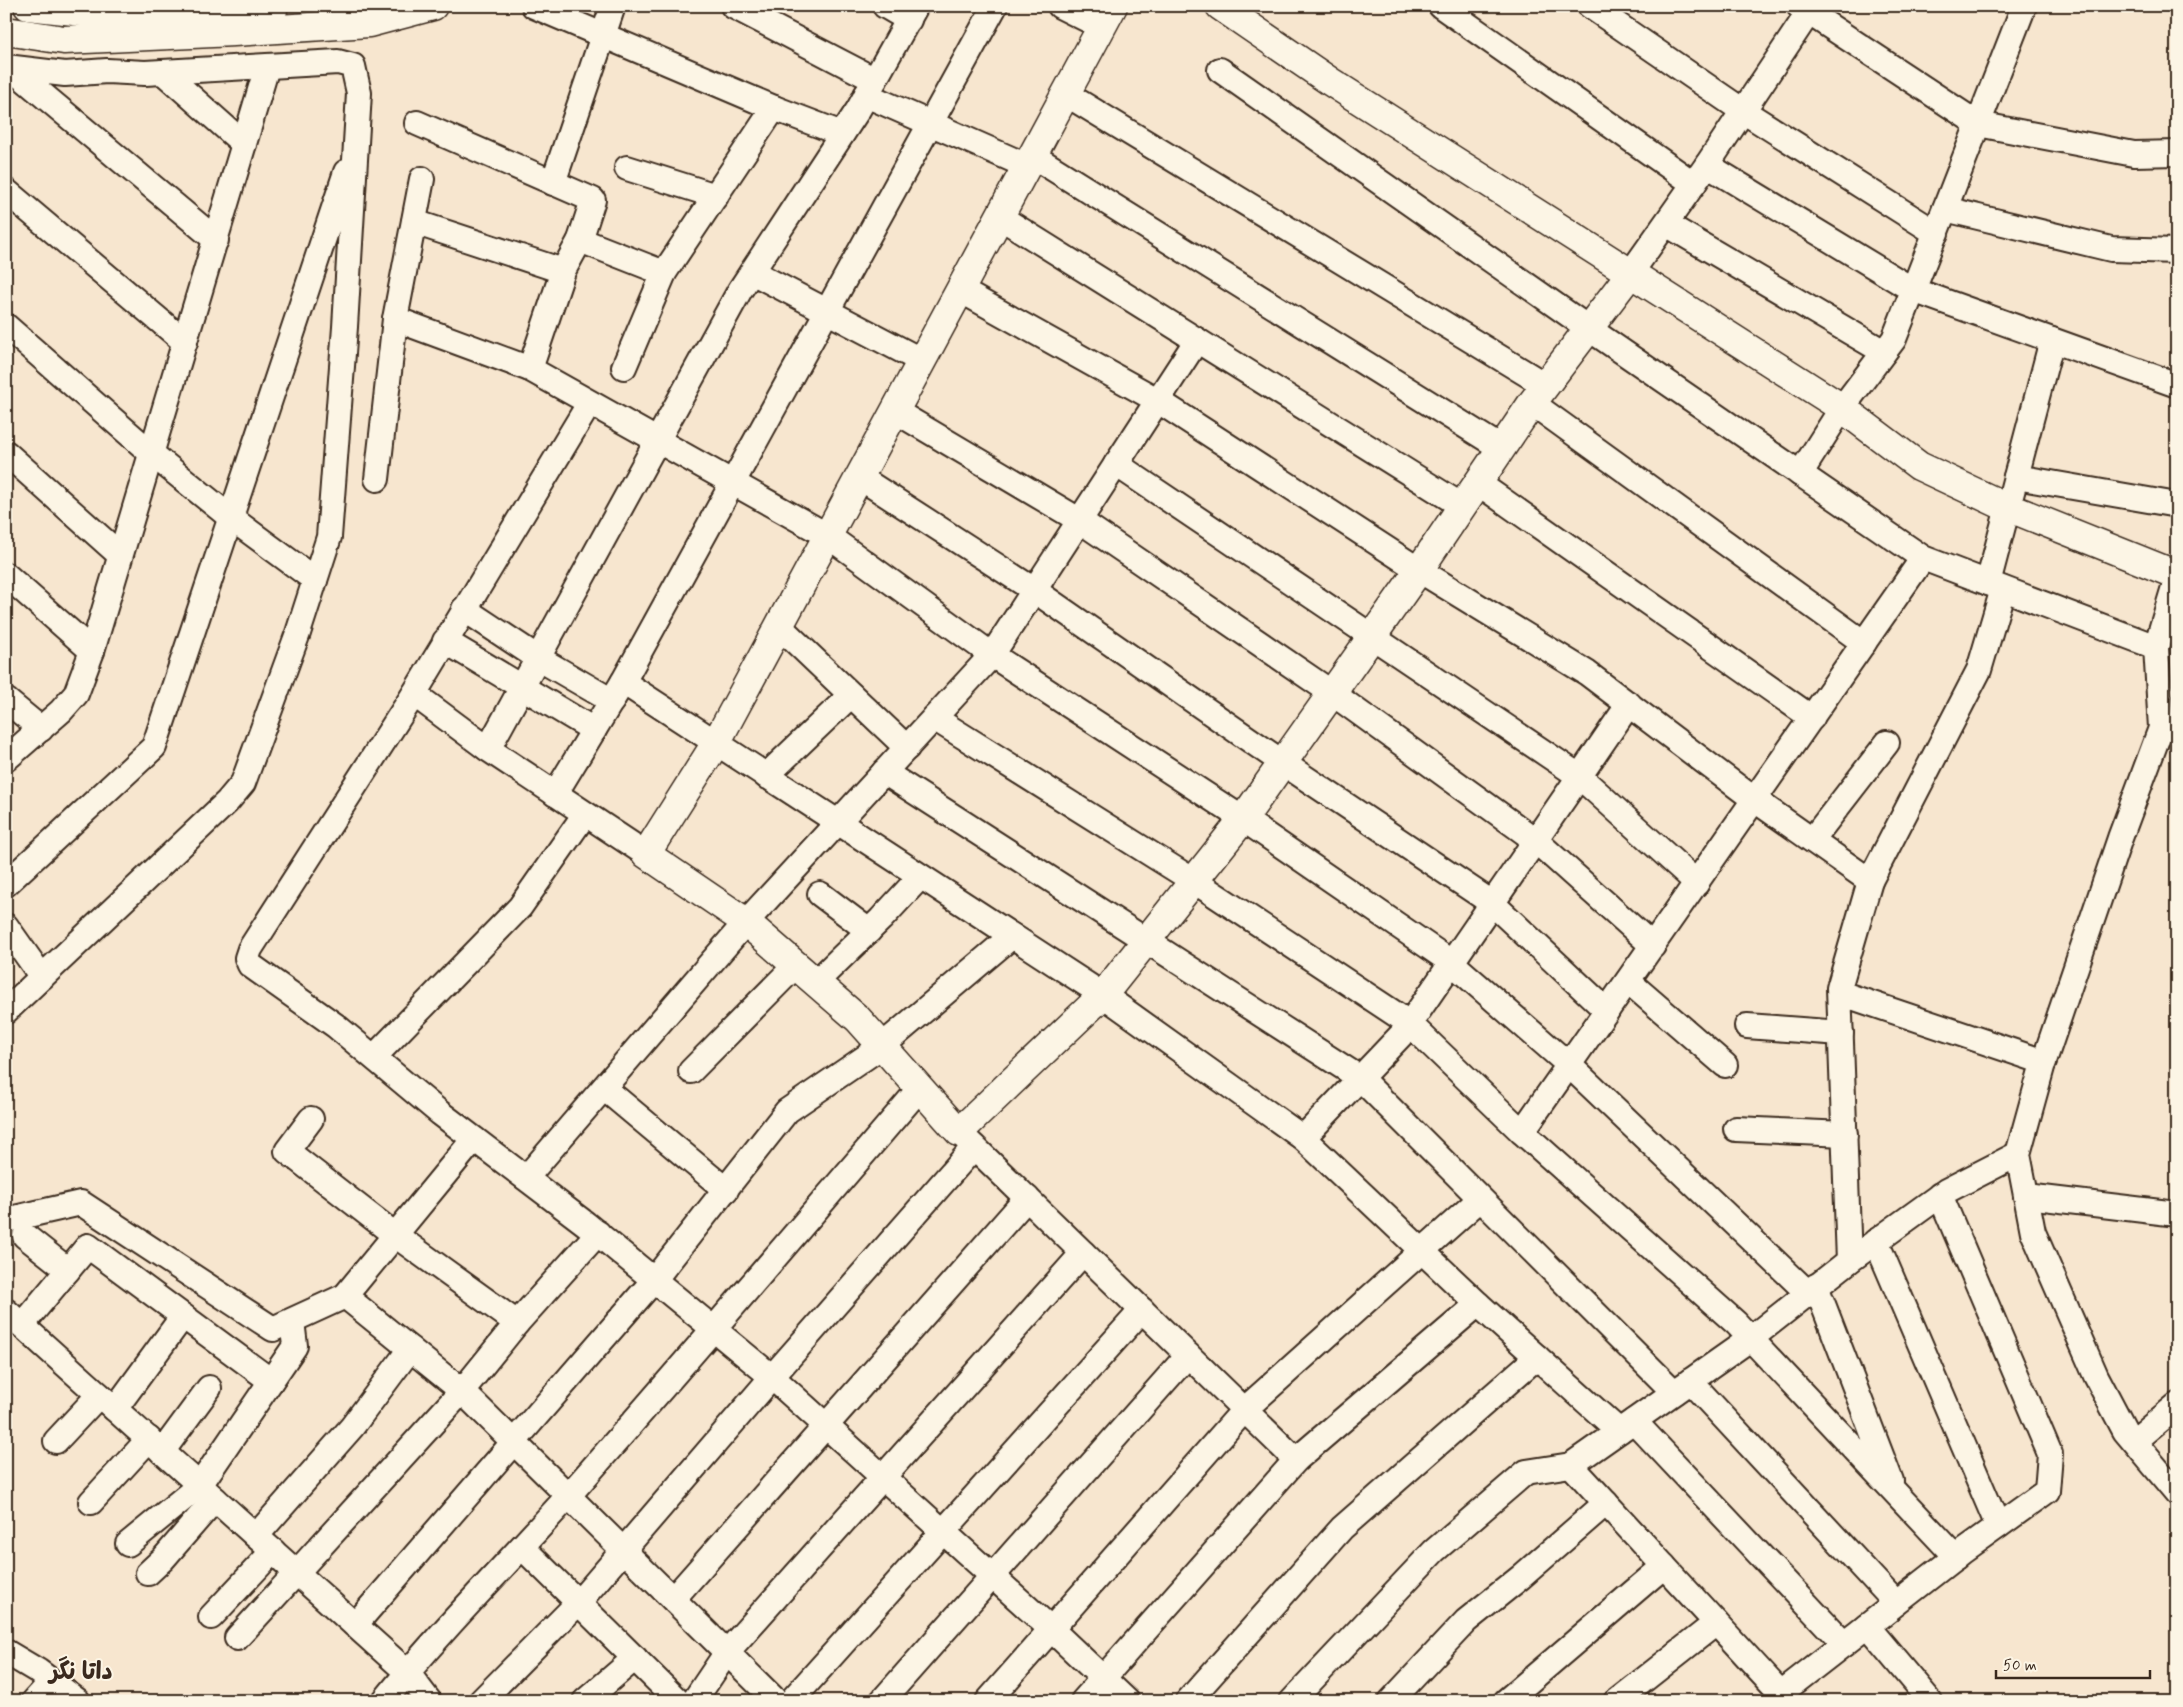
<svg xmlns="http://www.w3.org/2000/svg" width="2183" height="1707" viewBox="0 0 2183 1707" font-family="Mynerve,'Playpen Sans Arabic',sans-serif">
<style>
.lines{fill:none;stroke-linecap:round;stroke-linejoin:round}
.minor-casing{stroke:#3b2a1e;stroke-width:28}
.tertiary-casing{stroke:#3b2a1e;stroke-width:31}
.minor{stroke:#fcf5e5;stroke-width:24}
.tertiary{stroke:#fcf5e5;stroke-width:28}
.labels{text-anchor:middle;stroke-width:4;stroke-linejoin:round;paint-order:stroke}
.district-label{font-size:24px;font-weight:bold;fill:#3b2a1e;stroke:#fcf5e5}
</style>
<rect width="100%" height="100%" fill="#f7e6cf"/>
<filter id="ink" filterUnits="userSpaceOnUse"><feTurbulence type="fractalNoise" baseFrequency=".02" numOctaves="2"/><feDisplacementMap in="SourceGraphic" scale="10" xChannelSelector="R" yChannelSelector="G"/><feConvolveMatrix kernelMatrix="1 2 1 2 8 2 1 2 1" color-interpolation-filters="sRGB"/></filter>
<g filter="url(#ink)">
<g class="lines">
<g class="minor-casing">
<g id="minor">
<path d="M534,6L774,108L842,134"/>
<path d="M733,6L875,80"/>
<path d="M885,6L909,20"/>
<path d="M1060,6L1102,27"/>
<path d="M1441,6L1694,184"/>
<path d="M1590,6L1743,111L1936,233"/>
<path d="M1799,6L1978,124L2134,154L2177,153"/>
<path d="M6,67L65,74L107,71L145,73L338,62L353,66L359,93L345,327L329,537L298,633L243,783L227,802L6,1011"/>
<path d="M12,69L216,240"/>
<path d="M1220,70L1588,328L1923,558L2156,647"/>
<path d="M163,72L244,144"/>
<path d="M1066,94L1545,385"/>
<path d="M866,95L1027,166"/>
<path d="M417,123L593,200L580,240L563,271L530,369"/>
<path d="M1033,156L1501,448"/>
<path d="M1707,165L1913,290L2177,385"/>
<path d="M627,168L716,196"/>
<path d="M553,183L613,6"/>
<path d="M6,191L185,342"/>
<path d="M1945,209L2111,249L2177,251"/>
<path d="M1000,217L1462,506"/>
<path d="M414,222L563,271"/>
<path d="M1666,224L1884,352"/>
<path d="M580,240L664,273"/>
<path d="M752,272L922,361"/>
<path d="M1630,274L1707,165L1813,6"/>
<path d="M960,290L1157,400L1419,570L1587,673L1755,800L1870,881L1839,988L1849,1261"/>
<path d="M395,319L530,369L828,536L992,655L1243,819L1451,962L1569,1065L1808,1293"/>
<path d="M6,326L151,453L231,518L315,580"/>
<path d="M624,367L664,273L774,108"/>
<path d="M1532,403L1864,643"/>
<path d="M589,404L414,694L250,949L247,958L250,965L336,1026L440,1113L586,1224L772,1377L1051,1629L1127,1701"/>
<path d="M895,411L1079,520L1332,693L1535,840L1653,946"/>
<path d="M6,453L120,555"/>
<path d="M1116,464L1579,776L1697,883"/>
<path d="M1800,474L1842,408L1894,339L2024,6"/>
<path d="M859,477L1034,590L1283,763L1492,903L1607,1011"/>
<path d="M2016,477L2177,505"/>
<path d="M377,479L395,319L422,179"/>
<path d="M1478,483L1812,718"/>
<path d="M6,575L92,651"/>
<path d="M2177,577L2156,647L2161,728L2120,838L2042,1067L2018,1154L2033,1232L2096,1376L2125,1431L2177,1493"/>
<path d="M1988,583L2052,340"/>
<path d="M464,609L538,658L612,701"/>
<path d="M779,626L907,748"/>
<path d="M445,641L594,730"/>
<path d="M623,682L1103,995L1303,1138L1478,1304L1619,1431"/>
<path d="M414,694L488,749L646,854"/>
<path d="M6,700L41,729"/>
<path d="M934,718L1194,881L1409,1023L1522,1132L1736,1323L1956,1557"/>
<path d="M488,749L740,290L858,110L916,6"/>
<path d="M6,759L61,711L76,694L92,651L267,67"/>
<path d="M884,772L1360,1078L1674,1392"/>
<path d="M766,776L851,695"/>
<path d="M555,794L623,682L995,6"/>
<path d="M1812,840L1887,743"/>
<path d="M1870,881L1979,670L2003,589"/>
<path d="M6,884L154,747L346,172"/>
<path d="M820,894L869,931"/>
<path d="M6,926L42,977"/>
<path d="M1628,981L1725,1065"/>
<path d="M816,982L881,919L920,877"/>
<path d="M1840,993L2044,1062"/>
<path d="M1747,1026L1841,1033"/>
<path d="M374,1057L520,907L585,814"/>
<path d="M691,1071L796,965"/>
<path d="M604,1088L726,1190"/>
<path d="M311,1119L287,1151L395,1235L517,1323"/>
<path d="M1736,1129L1845,1134"/>
<path d="M1522,1132L1923,558"/>
<path d="M964,1137L1296,1460"/>
<path d="M1303,1138L1404,1032L1629,704"/>
<path d="M526,1178L746,922L992,655L1197,340"/>
<path d="M2026,1196L2177,1214"/>
<path d="M6,1220L81,1203L273,1329L345,1296L474,1139"/>
<path d="M25,1236L68,1270"/>
<path d="M1876,1241L1998,1526"/>
<path d="M1816,1286L1891,1481"/>
<path d="M345,1296L462,1391L776,1701"/>
<path d="M6,1311L407,1672L429,1701"/>
<path d="M22,1325L88,1246L271,1381"/>
<path d="M1690,1381L1896,1603"/>
<path d="M115,1409L183,1316"/>
<path d="M1634,1421L1844,1644"/>
<path d="M56,1441L99,1395"/>
<path d="M2134,1441L2177,1405"/>
<path d="M162,1452L209,1388"/>
<path d="M1571,1465L1788,1701"/>
<path d="M91,1502L149,1439"/>
<path d="M256,1536L352,1427L410,1349"/>
<path d="M128,1544L200,1485L295,1346L292,1321"/>
<path d="M522,1547L678,1701"/>
<path d="M148,1573L163,1559L215,1499"/>
<path d="M673,1599L1027,1198"/>
<path d="M211,1617L273,1551"/>
<path d="M355,1625L654,1280L787,1111L882,1046L1012,936"/>
<path d="M1867,1626L1930,1701"/>
<path d="M237,1638L462,1391L517,1323L598,1233"/>
<path d="M6,1652L38,1671L78,1701"/>
<path d="M1781,1693L1962,1552L2047,1491L2050,1454L1940,1195"/>
<path d="M34,1701L52,1681"/>
<path d="M384,1701C442,1629 508,1563 570,1494C688,1360 804,1224 920,1088"/>
<path d="M481,1701L578,1603L772,1377L974,1147"/>
<path d="M585,1701L635,1658"/>
<path d="M694,1701L727,1652L1083,1253"/>
<path d="M791,1701L1142,1310"/>
<path d="M882,1701L1188,1355"/>
<path d="M988,1701L1244,1410L1480,1199"/>
<path d="M1083,1701L1296,1460L1478,1304"/>
<path d="M1188,1701L1342,1528L1537,1357"/>
<path d="M1292,1701L1434,1551L1526,1472L1571,1465L1750,1339L1849,1261L1946,1191L2018,1154"/>
<path d="M1391,1701L1466,1621L1521,1577L1606,1503"/>
<path d="M1506,1701L1664,1566"/>
<path d="M1617,1701L1716,1623"/>
</g>
</g>
<g class="tertiary-casing">
<g id="tertiary">
<path d="M28,6L147,19L273,10"/>
<path d="M1113,6L716,743L646,854L746,922L858,1019L959,1132L1103,995L1243,819L1419,570L1532,403L1630,274"/>
<path d="M1220,6L1331,82L1842,408L1919,466L2000,504L2177,575"/>
<path d="M6,31L64,40L234,32L369,23L433,6"/>
</g>
</g>
<use href="#minor" class="minor"/>
<use href="#tertiary" class="tertiary"/>
</g>
</g>
<g class="labels">
<g class="district-label">
<text x="81" y="1679">داتا نگر</text>
</g>
</g>
<rect width="2183" height="1707" fill="none" stroke="#fcf5e5" stroke-width="25"/>
<rect x="12" y="12" width="2158" height="1682" fill="none" stroke="#3b2a1e" stroke-width="2" filter="url(#ink)"/>
<path d="M1996 1670v8h154v-8" fill="none" stroke="#3b2a1e" stroke-width="2.5"/>
<text x="2003" y="1670" font-size="15" fill="#3b2a1e" stroke="#fcf5e5" stroke-width="4" paint-order="stroke">50 m</text>
</svg>
